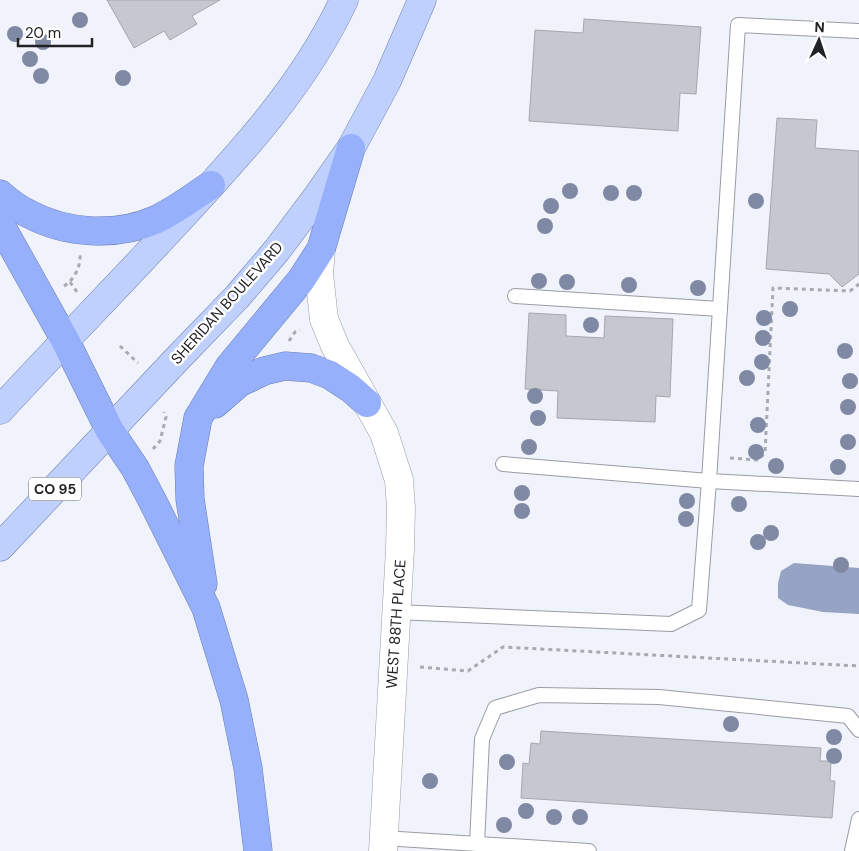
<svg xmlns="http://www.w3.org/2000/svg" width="859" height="851" viewBox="0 0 859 851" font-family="'DM Sans',sans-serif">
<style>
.water{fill:#97a3c4}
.building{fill:#c5c8cf;stroke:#a4a7ae}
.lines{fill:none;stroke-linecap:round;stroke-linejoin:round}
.lane-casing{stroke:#999ca3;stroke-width:16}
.secondary-casing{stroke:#999ca3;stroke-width:29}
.primary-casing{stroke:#6d7eb0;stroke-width:29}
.highway-casing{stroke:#6d7eb0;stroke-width:29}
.path{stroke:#a7aab0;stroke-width:3;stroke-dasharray:4 4;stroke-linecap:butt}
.lane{stroke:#fff;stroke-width:14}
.secondary{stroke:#fff;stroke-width:28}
.primary{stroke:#c0d0fd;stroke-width:28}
.highway{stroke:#96b0fc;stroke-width:28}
.tree{fill:#8089a4}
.labels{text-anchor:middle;stroke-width:5;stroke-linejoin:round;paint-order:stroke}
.shield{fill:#fff;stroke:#636466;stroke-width:1}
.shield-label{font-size:14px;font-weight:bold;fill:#202224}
.street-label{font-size:15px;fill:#202224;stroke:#fff}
</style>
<rect width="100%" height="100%" fill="#f0f3fb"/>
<path class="water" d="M794,563L859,568V614L823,612L788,605L778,598V583L781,571Z"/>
<g class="building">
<path d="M107,0H220L192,16L197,24L170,40L164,31L134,48Z"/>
<path d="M584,19L701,27L696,94L680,93L678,131L529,121L535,30L583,33Z"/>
<path d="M777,118L817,120L815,148L859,151V274L842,287L829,274L766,269Z"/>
<path d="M529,313L566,315V336L604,338L605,316L673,319L670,397L656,396L655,422L557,418L558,391L525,389Z"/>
<path d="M541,731L821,748L820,761H831L830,781H835L832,818L521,798L523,763L529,764L531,743L540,744Z"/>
</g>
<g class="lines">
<g class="lane-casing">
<g id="lane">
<path d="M515,296L720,309"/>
<path d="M503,464L709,481L859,489"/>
<path d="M396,612L671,624L699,610L709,481L738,25L859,31"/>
<path d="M383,838L589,851"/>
<path d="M477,844L482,739L495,708L539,695L659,697L848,716L859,730"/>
<path d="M852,851L859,819"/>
</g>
</g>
<g class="secondary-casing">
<path id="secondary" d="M321,249L319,274L324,319L335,346L384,433L399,480L401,508L400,549L383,851"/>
</g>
<g class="primary-casing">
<g id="primary">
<path d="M0,410C59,346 120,284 179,220C242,152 305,84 344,0"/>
<path d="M0,547L177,359L237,297L277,250L316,198L351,148L387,81L422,0"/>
</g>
</g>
<g class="highway-casing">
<g id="highway">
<path d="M0,194C9,202 18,209 29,214C67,234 116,237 155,220C175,211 193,197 211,185"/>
<path d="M0,224L65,340L110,431L135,468L152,500L206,608L234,700L248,768L258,851"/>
<path d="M215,404L239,383L264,371L285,366L311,368L330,375L350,388L367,403"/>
<path d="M203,584L190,499L189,466L198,418L229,367L301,280L321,249L351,148"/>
</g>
</g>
<g class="path">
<path d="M70,282L77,292"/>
<path d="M64,286C74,280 81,266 80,255"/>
<path d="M289,341L295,332L300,330"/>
<path d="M120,346L138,363"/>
<path d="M153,449L160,441L166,417L164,412"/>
<path d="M730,458L758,460L765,453L773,288L850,291L859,284"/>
<path d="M420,667L468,671L503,647L859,666"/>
</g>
<use href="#lane" class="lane"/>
<use href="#secondary" class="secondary"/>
<use href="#primary" class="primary"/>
<use href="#highway" class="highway"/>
</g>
<g class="tree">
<circle cx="80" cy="20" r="8"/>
<circle cx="15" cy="34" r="8"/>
<circle cx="43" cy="42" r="8"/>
<circle cx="30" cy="59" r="8"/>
<circle cx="41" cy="76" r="8"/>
<circle cx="123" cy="78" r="8"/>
<circle cx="570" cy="191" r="8"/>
<circle cx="611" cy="193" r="8"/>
<circle cx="634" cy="193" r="8"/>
<circle cx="756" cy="201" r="8"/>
<circle cx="551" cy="206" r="8"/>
<circle cx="545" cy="226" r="8"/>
<circle cx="539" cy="281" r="8"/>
<circle cx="567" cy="282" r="8"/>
<circle cx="629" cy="285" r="8"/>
<circle cx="698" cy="288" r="8"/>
<circle cx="790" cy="309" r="8"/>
<circle cx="764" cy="318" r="8"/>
<circle cx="591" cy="325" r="8"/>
<circle cx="763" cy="338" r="8"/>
<circle cx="845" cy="351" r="8"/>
<circle cx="762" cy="362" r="8"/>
<circle cx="747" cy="378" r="8"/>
<circle cx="850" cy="381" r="8"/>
<circle cx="535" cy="396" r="8"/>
<circle cx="848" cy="407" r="8"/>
<circle cx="538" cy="418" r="8"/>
<circle cx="758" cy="425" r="8"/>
<circle cx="848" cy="442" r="8"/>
<circle cx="529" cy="447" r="8"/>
<circle cx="756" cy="452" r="8"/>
<circle cx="776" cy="466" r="8"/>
<circle cx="838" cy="467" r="8"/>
<circle cx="522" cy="493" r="8"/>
<circle cx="687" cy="501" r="8"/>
<circle cx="739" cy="504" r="8"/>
<circle cx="522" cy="511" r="8"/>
<circle cx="686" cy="519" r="8"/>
<circle cx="771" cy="533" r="8"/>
<circle cx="758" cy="542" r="8"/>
<circle cx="841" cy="565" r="8"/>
<circle cx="731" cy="724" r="8"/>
<circle cx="834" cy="737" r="8"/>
<circle cx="834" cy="756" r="8"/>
<circle cx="507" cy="762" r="8"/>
<circle cx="430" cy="781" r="8"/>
<circle cx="526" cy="811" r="8"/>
<circle cx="554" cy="817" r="8"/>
<circle cx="580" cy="817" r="8"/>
<circle cx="504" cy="825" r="8"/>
</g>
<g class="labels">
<rect class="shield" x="29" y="477.5" width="52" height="23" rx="4"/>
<g class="shield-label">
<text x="55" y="494">CO 95</text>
</g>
<g class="street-label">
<text transform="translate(227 303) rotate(-48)" y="5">SHERIDAN BOULEVARD</text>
<text transform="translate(396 624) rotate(-86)" y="5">WEST 88TH PLACE</text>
</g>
</g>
<g transform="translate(819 40) rotate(3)" stroke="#ffffff" stroke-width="4" paint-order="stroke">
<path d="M0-4L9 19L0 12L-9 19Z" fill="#202224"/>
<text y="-8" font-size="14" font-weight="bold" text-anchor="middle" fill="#202224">N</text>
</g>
<path d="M18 38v8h74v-8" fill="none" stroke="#202224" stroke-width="2.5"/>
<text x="25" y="38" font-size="15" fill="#202224" stroke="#ffffff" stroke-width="4" paint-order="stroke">20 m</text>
</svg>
